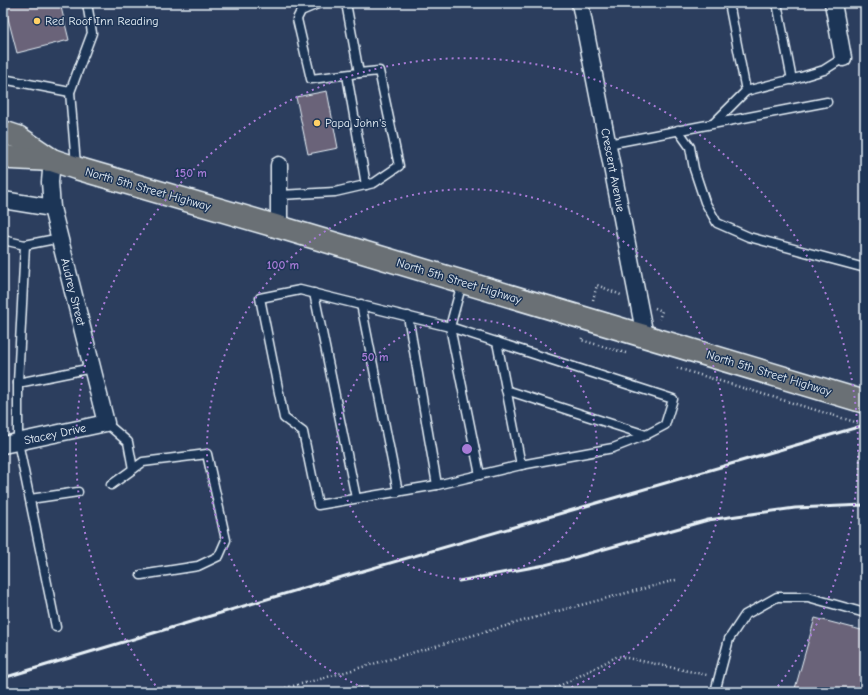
<svg xmlns="http://www.w3.org/2000/svg" width="868" height="695" viewBox="0 0 868 695" font-family="'Comic Neue',sans-serif">
<style>
.building{fill:#6a6479;stroke:#e8f1f8}
.lines{fill:none;stroke-linecap:round;stroke-linejoin:round}
.service-casing{stroke:#e8f1f8;stroke-width:11}
.minor-casing{stroke:#e8f1f8;stroke-width:19}
.primary-casing{stroke:#e8f1f8;stroke-width:25}
.path{stroke:#e8f1f8;stroke-width:2.5;stroke-dasharray:1 3;stroke-linecap:butt}
.service{stroke:#1d3557;stroke-width:8}
.minor{stroke:#1d3557;stroke-width:16}
.primary{stroke:#6a7074;stroke-width:22}
.rail{stroke:#e8f1f8;stroke-width:3}
.ring{fill:none;stroke:#a77bd6;stroke-width:2;stroke-dasharray:2 4}
.poi-dot{fill:#ffd166;stroke:#1d3557;stroke-width:1.5}
.labels{text-anchor:middle;stroke-width:3;stroke-linejoin:round;paint-order:stroke}
.poi-label{font-size:12px;fill:#e8f1f8;stroke:#1d3557;text-anchor:start}
.street-label{font-size:12px;fill:#e8f1f8;stroke:#1d3557}
.centre{fill:#a77bd6;stroke:#1d3557;stroke-width:2}
.ring-label{font-size:12px;text-anchor:middle;font-weight:bold;fill:#a77bd6;stroke:#1d3557;stroke-width:3;stroke-linejoin:round;paint-order:stroke}
</style>
<rect width="100%" height="100%" fill="#2c3e5e"/>
<filter id="ink" filterUnits="userSpaceOnUse"><feTurbulence type="fractalNoise" baseFrequency=".025" numOctaves="2"/><feDisplacementMap in="SourceGraphic" scale="8" xChannelSelector="R" yChannelSelector="G"/><feConvolveMatrix kernelMatrix="1 2 1 2 8 2 1 2 1" color-interpolation-filters="sRGB"/></filter>
<g filter="url(#ink)">
<g class="building">
<path d="M4,3H60L69,40L17,53Z"/>
<path d="M327,91L338,148L308,154L296,97Z"/>
<path d="M815,618L865,631V692H794Z"/>
</g>
<g class="lines">
<g class="service-casing">
<g id="service">
<path d="M320,3L301,11L297,19L311,79L359,73"/>
<path d="M777,3L792,80"/>
<path d="M347,75L366,185"/>
<path d="M3,79L70,92"/>
<path d="M746,91L801,77L824,70L843,58"/>
<path d="M714,123L746,91L729,3"/>
<path d="M678,130L690,147L694,169L705,202L717,223L749,237L865,268"/>
<path d="M608,144L827,102"/>
<path d="M76,165L70,92L92,33L87,3"/>
<path d="M280,195L335,192L374,183L399,166L379,71L359,73L346,3"/>
<path d="M3,240L25,245L60,238"/>
<path d="M25,245L18,383L92,368"/>
<path d="M462,283L450,327L300,290L260,298L284,418L303,432L318,505L437,485L521,465L613,448L646,435L665,425L673,399L450,327L480,475"/>
<path d="M314,293L356,498"/>
<path d="M361,304L398,492"/>
<path d="M408,316L437,485"/>
<path d="M497,342L521,465"/>
<path d="M18,383V442L56,627"/>
<path d="M506,390L646,435"/>
<path d="M106,423L128,442L133,469"/>
<path d="M111,485L143,462L207,454L226,540L219,556L198,566L141,575"/>
<path d="M30,499L78,492"/>
<path d="M715,692L729,639L745,615L777,597H808L865,613"/>
</g>
</g>
<g class="minor-casing">
<g id="minor">
<path d="M580,3L645,336"/>
<path d="M833,3L843,58"/>
<path d="M3,200L52,208"/>
<path d="M279,227V165"/>
<path d="M3,445L106,423L52,208L50,182L52,160"/>
</g>
</g>
<g class="primary-casing">
<g id="primary">
<path d="M3,132L18,137L52,160L76,168L279,227L865,402"/>
<path d="M3,156L12,158L52,160"/>
</g>
</g>
<g class="path">
<path d="M593,300L597,285L621,295"/>
<path d="M655,308L662,311L659,319"/>
<path d="M582,338L581,340L626,353"/>
<path d="M677,368L865,425"/>
<path d="M270,692L324,678L558,611L676,580"/>
<path d="M548,692L618,656L707,675"/>
</g>
<use href="#service" class="service"/>
<use href="#minor" class="minor"/>
<use href="#primary" class="primary"/>
<g class="rail">
<path d="M459,581L545,565L576,557L708,520L795,508L865,505"/>
<path d="M3,678L304,588L865,425"/>
</g>
</g>
</g>
<g class="ring">
<circle cx="467" cy="449" r="130"/>
<path d="M374 692A260 260 0 1 1 560 692"/>
<path d="M159 690A391 391 0 1 1 775 690"/>
</g>
<g class="poi-dot">
<circle cx="37" cy="21" r="4"/>
<circle cx="317" cy="123" r="4"/>
</g>
<g class="labels">
<g class="poi-label">
<text x="45" y="25">Red Roof Inn Reading</text>
<text x="325" y="127">Papa John's</text>
</g>
<g class="street-label">
<text transform="translate(613 170) rotate(79)" y="4">Crescent Avenue</text>
<text transform="translate(148 189) rotate(16)" y="4">North 5th Street Highway</text>
<text transform="translate(459 281) rotate(17)" y="4">North 5th Street Highway</text>
<text transform="translate(73 292) rotate(76)" y="4">Audrey Street</text>
<text transform="translate(769 373) rotate(17)" y="4">North 5th Street Highway</text>
<text transform="translate(55 434) rotate(-12)" y="4">Stacey Drive</text>
</g>
</g>
<circle cx="467" cy="449" r="6" class="centre"/>
<g class="ring-label">
<text x="191" y="177">150 m</text>
<text x="283" y="269">100 m</text>
<text x="375" y="361">50 m</text>
</g>
<rect width="868" height="695" fill="none" stroke="#1d3557" stroke-width="16"/>
<rect x="8" y="8" width="852" height="679" fill="none" stroke="#e8f1f8" stroke-width="1.5" filter="url(#ink)"/>
</svg>
